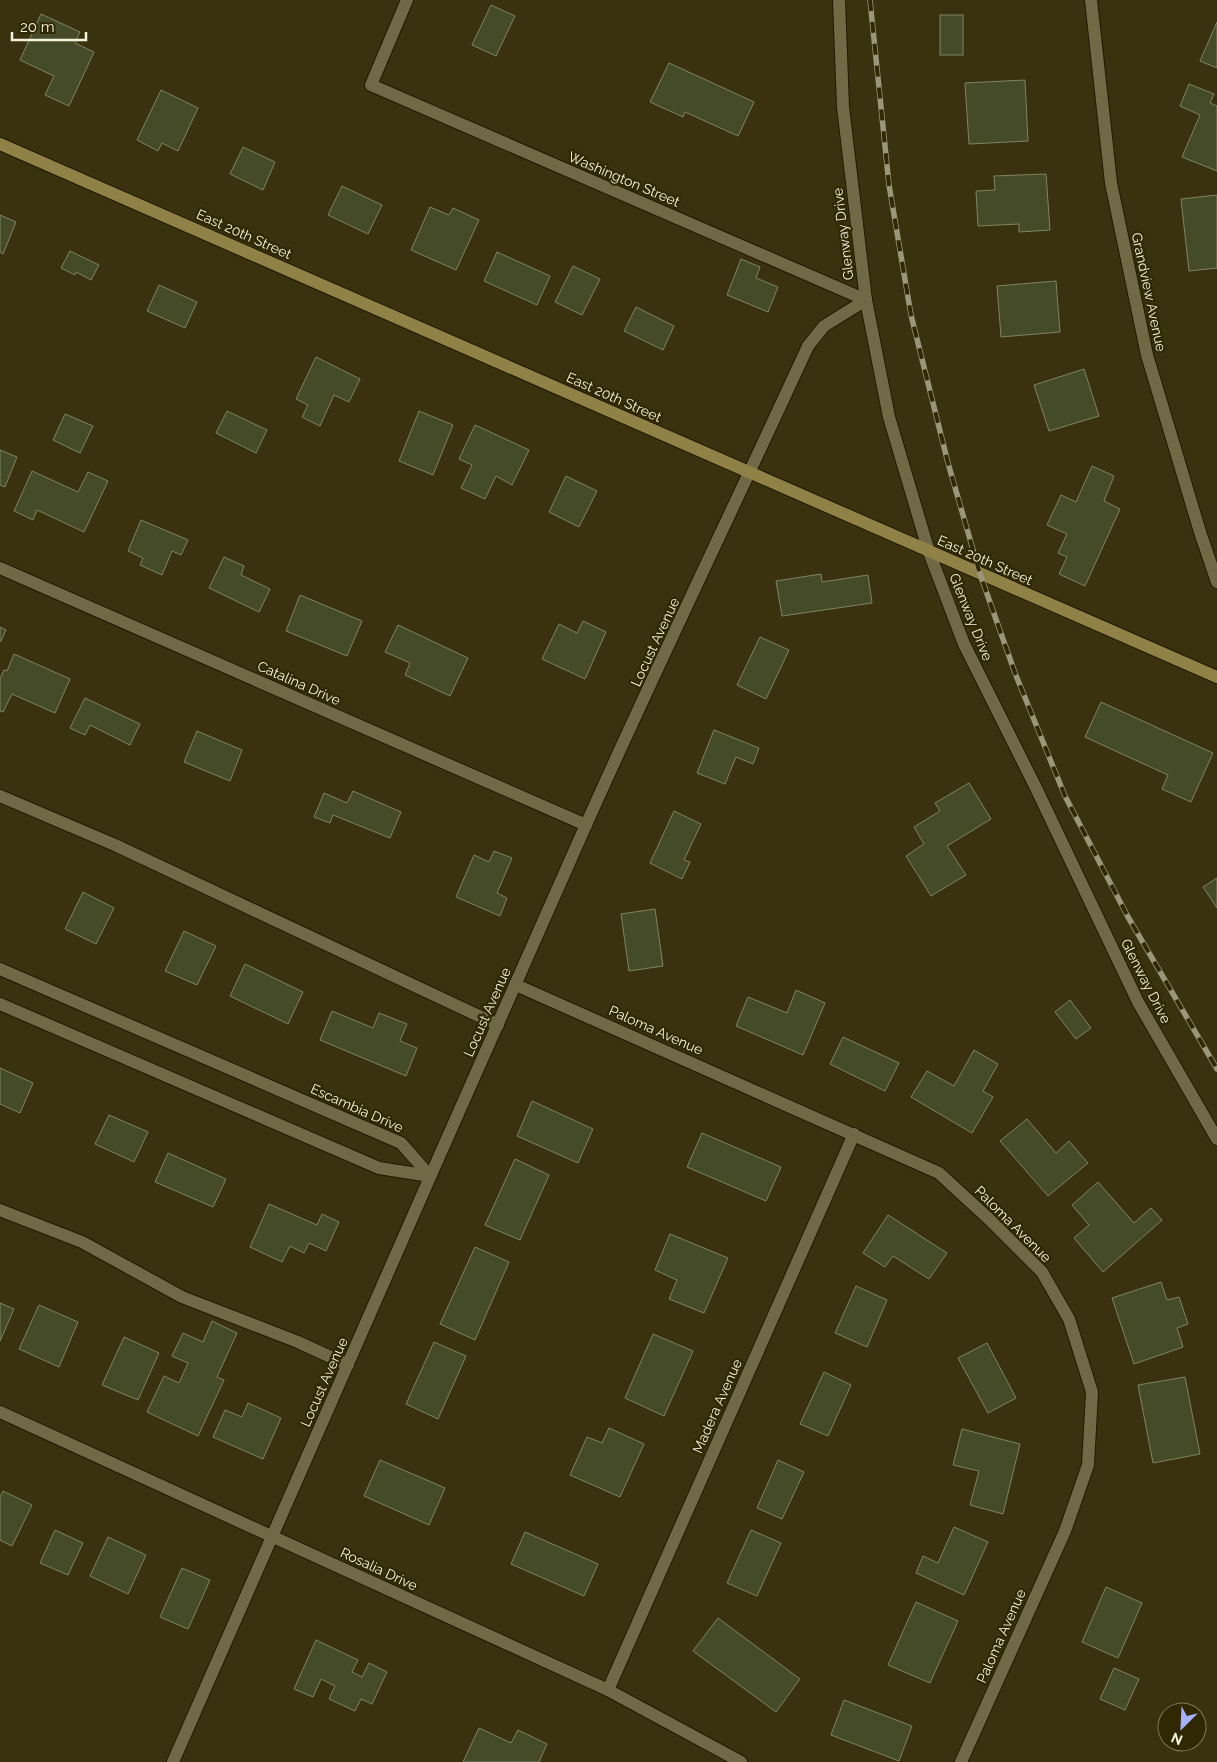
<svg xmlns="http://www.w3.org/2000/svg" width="1217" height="1762" viewBox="0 0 1217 1762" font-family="Raleway,sans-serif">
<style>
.building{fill:#454b29;stroke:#7f8561}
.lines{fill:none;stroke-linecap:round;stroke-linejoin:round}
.lane-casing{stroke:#201901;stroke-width:14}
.street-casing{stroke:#201901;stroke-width:14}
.secondary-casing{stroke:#201901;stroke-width:14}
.lane{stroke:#716945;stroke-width:12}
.street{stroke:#716945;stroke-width:12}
.secondary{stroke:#908246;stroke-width:12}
.rail-casing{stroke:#9b9579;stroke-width:5.5}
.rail{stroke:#302803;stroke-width:4;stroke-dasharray:11;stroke-linecap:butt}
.labels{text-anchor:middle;stroke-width:4.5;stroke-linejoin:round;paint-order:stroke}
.street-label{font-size:14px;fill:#f5f1dd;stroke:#302803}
</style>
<rect width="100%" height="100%" fill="#3a320e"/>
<g class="building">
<path d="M491,5L515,16L496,56L472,45Z"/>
<path d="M41,14L80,32L75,43L94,52L69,106L45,95L54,76L20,60Z"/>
<rect x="940" y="15" width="23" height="40"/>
<path d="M1217,22V68L1200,61Z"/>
<path d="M669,63L754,102L738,136L685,112L683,117L650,102Z"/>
<path d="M1025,80L1028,141L969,144L965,83Z"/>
<path d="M1189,84L1214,94L1210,103L1217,106V171L1182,157L1200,115L1180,106Z"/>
<path d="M161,90L198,108L178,151L162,143L158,151L137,140Z"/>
<path d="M243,147L275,162L263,190L230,174Z"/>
<path d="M1046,174L1050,230L1019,232V224L978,226L976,191L995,190L994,176Z"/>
<path d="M342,186L382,205L368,234L328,215Z"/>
<path d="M1217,195V268L1189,271L1181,199Z"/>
<path d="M430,207L449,215L453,208L479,220L456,270L411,250Z"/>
<path d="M0,215L16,222L3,254L0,252Z"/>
<path d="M70,251L99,265L91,280L76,272L75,275L61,268Z"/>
<path d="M497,252L550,276L537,305L484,281Z"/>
<path d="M741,259L760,267L756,278L778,287L768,312L727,295Z"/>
<path d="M573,266L600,279L582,315L555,302Z"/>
<path d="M1056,281L1060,332L1001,337L997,286Z"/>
<path d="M159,285L197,302L185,328L147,311Z"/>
<path d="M636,307L674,326L663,350L624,331Z"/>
<path d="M316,357L360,379L349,402L334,395L320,426L302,417L308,405L296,399Z"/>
<path d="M1084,369L1099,416L1049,431L1034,385Z"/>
<path d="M227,411L267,430L256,453L216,433Z"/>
<path d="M419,411L453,425L433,475L399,461Z"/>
<path d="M65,414L93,426L80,453L53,440Z"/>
<path d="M475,425L529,450L512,485L496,476L485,499L461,488L472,465L459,459Z"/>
<path d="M0,450L17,457L5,487L0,485Z"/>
<path d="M1092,466L1114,476L1104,501L1120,509L1085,586L1059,574L1067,557L1058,553L1067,534L1047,525L1061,495L1076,502Z"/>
<path d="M32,471L78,492L88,472L108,481L84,532L37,510L33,520L14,511Z"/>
<path d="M566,476L597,491L579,527L549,512Z"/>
<path d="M141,520L188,540L181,555L172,551L162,575L140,565L143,558L128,551Z"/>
<path d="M224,557L244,566L241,575L270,589L259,612L209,588Z"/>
<path d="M821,574L822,582L868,575L872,603L782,616L776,581Z"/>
<path d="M300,595L362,621L347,656L286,631Z"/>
<path d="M583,621L606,632L585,679L542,659L559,624L577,633Z"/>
<path d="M398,625L468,658L450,696L405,675L410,663L385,652Z"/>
<path d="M0,627L6,630L1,641H0Z"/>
<path d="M760,637L789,650L766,699L737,685Z"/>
<path d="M14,654L70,679L55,713L12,694L3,712L0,711V679L4,670L7,671Z"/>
<path d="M85,698L140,724L130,745L90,725L85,735L70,728Z"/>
<path d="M1101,702L1213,753L1191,802L1162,789L1168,775L1085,737Z"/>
<path d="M714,730L759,748L753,764L736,757L725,784L697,773Z"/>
<path d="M197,731L242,750L230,781L184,762Z"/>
<path d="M969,783L991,819L947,846L966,875L931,896L906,856L924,844L914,827L940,811L935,803Z"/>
<path d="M353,791L401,812L390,838L333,815L330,823L314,817L324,793L347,803Z"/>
<path d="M674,811L701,824L684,860L690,862L682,879L650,863Z"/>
<path d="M494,851L512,858L497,893L507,898L500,916L456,897L474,855L489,862Z"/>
<path d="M1217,878V908L1203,887Z"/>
<path d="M83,892L114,908L96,944L65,929Z"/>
<path d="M655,909L663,966L629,971L621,914Z"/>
<path d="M184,931L216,946L197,985L165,971Z"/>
<path d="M245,964L303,992L288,1024L230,996Z"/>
<path d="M796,990L825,1003L803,1055L736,1026L748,997L787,1013Z"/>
<path d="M1070,1000L1091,1028L1076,1039L1055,1012Z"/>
<path d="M332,1011L373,1028L379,1013L407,1024L400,1041L417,1048L406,1076L320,1040Z"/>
<path d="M843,1037L899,1063L885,1091L830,1064Z"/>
<path d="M974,1050L998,1064L983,1091L993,1097L972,1133L911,1097L927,1071L954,1086Z"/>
<path d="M0,1068L33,1083L20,1113L0,1104Z"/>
<path d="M532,1101L593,1129L578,1163L517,1136Z"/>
<path d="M109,1115L148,1132L134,1162L95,1144Z"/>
<path d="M1027,1119L1056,1153L1069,1141L1088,1163L1048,1196L1000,1141Z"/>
<path d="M702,1133L781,1167L766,1201L687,1167Z"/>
<path d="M168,1153L226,1179L213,1207L155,1182Z"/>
<path d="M515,1159L549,1175L520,1240L485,1225Z"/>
<path d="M1098,1182L1134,1223L1151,1208L1162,1220L1103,1272L1074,1238L1089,1225L1072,1205Z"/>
<path d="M269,1204L317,1225L322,1214L339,1222L326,1251L309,1243L304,1253L290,1246L282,1262L250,1247Z"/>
<path d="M888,1215L947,1253L929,1279L893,1256L885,1267L863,1253Z"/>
<path d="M670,1234L728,1258L704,1313L669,1299L677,1280L655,1270Z"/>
<path d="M475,1247L509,1262L475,1340L440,1324Z"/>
<path d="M1161,1282L1167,1300L1179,1297L1188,1324L1177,1328L1183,1347L1134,1364L1112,1298Z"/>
<path d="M856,1286L887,1300L867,1347L835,1333Z"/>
<path d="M0,1303L14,1309L0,1341Z"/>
<path d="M39,1305L78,1322L59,1367L19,1349Z"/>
<path d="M212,1321L237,1333L217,1377L224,1380L198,1436L147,1412L164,1376L179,1383L188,1363L172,1356L183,1333L203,1342Z"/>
<path d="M653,1334L693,1351L664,1416L625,1398Z"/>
<path d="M124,1337L159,1353L138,1400L102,1385Z"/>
<path d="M434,1342L466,1356L438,1419L406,1404Z"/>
<path d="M987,1343L1016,1398L988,1413L958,1358Z"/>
<path d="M824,1372L851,1385L828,1436L800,1424Z"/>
<path d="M1185,1377L1200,1454L1153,1463L1138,1385Z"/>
<path d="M248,1403L281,1418L263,1459L213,1437L225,1410L242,1417Z"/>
<path d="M609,1428L644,1444L620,1497L570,1475L587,1437L602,1443Z"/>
<path d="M962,1429L1020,1444L1003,1514L970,1505L979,1471L953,1465Z"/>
<path d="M380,1460L445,1488L429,1525L364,1496Z"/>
<path d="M778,1460L804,1472L782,1519L757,1508Z"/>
<path d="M3,1491L32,1505L12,1546L0,1540V1497Z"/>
<path d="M954,1527L988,1542L964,1595L916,1573L923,1556L938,1563Z"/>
<path d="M55,1530L83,1543L68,1575L40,1563Z"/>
<path d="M751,1530L781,1543L757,1596L727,1583Z"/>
<path d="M525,1532L598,1564L584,1596L511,1564Z"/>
<path d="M108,1537L146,1555L128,1594L90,1576Z"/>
<path d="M182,1568L210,1580L188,1629L160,1617Z"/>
<path d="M1106,1587L1142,1603L1118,1658L1082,1642Z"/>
<path d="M916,1602L958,1621L930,1683L888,1665Z"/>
<path d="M718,1618L800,1679L776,1712L693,1651Z"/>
<path d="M316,1640L358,1660L352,1672L362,1677L369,1663L387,1672L372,1704L361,1699L355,1711L329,1699L335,1686L321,1679L313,1697L294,1689Z"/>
<path d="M1114,1668L1139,1679L1125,1710L1100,1699Z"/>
<path d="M844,1700L912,1726L899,1761L831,1735Z"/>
<path d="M479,1728L511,1743L518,1730L547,1744L539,1762H463Z"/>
</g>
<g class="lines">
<g class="lane-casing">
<g id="lane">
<path d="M407,0L371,85L866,300"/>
<path d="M0,796L115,845L498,1025"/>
<path d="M0,1210L82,1242L182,1297L298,1342L348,1365"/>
</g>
</g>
<g class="street-casing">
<g id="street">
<path d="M839,0L843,107L866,300L889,417L929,552L964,644L1036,788L1138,1002L1217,1139"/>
<path d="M1091,0L1111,183L1147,355L1200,532L1217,582"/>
<path d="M0,568L586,825"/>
<path d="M0,969L401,1143L430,1176"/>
<path d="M516,985L939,1173L990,1220L1042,1272L1069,1319L1092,1392L1088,1465L1065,1531L961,1762"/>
<path d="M0,1004L379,1168L430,1176"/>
<path d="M0,1412L608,1690L741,1762"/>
<path d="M608,1690L854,1134"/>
<path d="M173,1762C311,1450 446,1138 585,827C657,666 734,507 808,346L824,326L866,300"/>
</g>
</g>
<g class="secondary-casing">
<path id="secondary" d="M0,144L1217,677"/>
</g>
<use href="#lane" class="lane"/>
<use href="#street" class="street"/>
<use href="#secondary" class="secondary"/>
<g class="rail-casing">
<path id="rail" d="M870,0L889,185L911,315L948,463L980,574L1015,673L1065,796L1128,917L1217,1069"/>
</g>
<use href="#rail" class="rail"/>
</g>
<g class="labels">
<g class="street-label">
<text transform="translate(624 179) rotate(23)" y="5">Washington Street</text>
<text transform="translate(244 234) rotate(24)" y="5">East 20th Street</text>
<text transform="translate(843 234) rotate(-97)" y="5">Glenway Drive</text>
<text transform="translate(1149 292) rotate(78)" y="5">Grandview Avenue</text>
<text transform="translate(614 397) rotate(24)" y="5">East 20th Street</text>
<text transform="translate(985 560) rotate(24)" y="5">East 20th Street</text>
<text transform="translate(971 617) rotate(68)" y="5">Glenway Drive</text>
<text transform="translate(655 642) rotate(-65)" y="5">Locust Avenue</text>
<text transform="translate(299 683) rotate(24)" y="5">Catalina Drive</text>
<text transform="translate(1146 981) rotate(63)" y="5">Glenway Drive</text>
<text transform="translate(487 1012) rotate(-66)" y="5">Locust Avenue</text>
<text transform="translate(656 1030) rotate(24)" y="5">Paloma Avenue</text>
<text transform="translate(357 1108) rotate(24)" y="5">Escambia Drive</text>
<text transform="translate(1013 1224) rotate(45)" y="5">Paloma Avenue</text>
<text transform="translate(324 1382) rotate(-66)" y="5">Locust Avenue</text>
<text transform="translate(717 1406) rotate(-66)" y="5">Madera Avenue</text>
<text transform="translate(379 1569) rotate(25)" y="5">Rosalia Drive</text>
<text transform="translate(1001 1636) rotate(-66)" y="5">Paloma Avenue</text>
</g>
</g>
<g transform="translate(1182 1727) rotate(204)"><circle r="24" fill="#302803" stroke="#7f785a"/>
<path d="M0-4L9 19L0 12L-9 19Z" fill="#a5b1fc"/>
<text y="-8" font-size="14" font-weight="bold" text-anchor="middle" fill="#f5f1dd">N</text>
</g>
<path d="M12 32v8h74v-8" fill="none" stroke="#f5f1dd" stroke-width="2.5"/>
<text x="20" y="32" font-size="15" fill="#f5f1dd" stroke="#302803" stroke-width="4" paint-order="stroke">20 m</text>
</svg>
